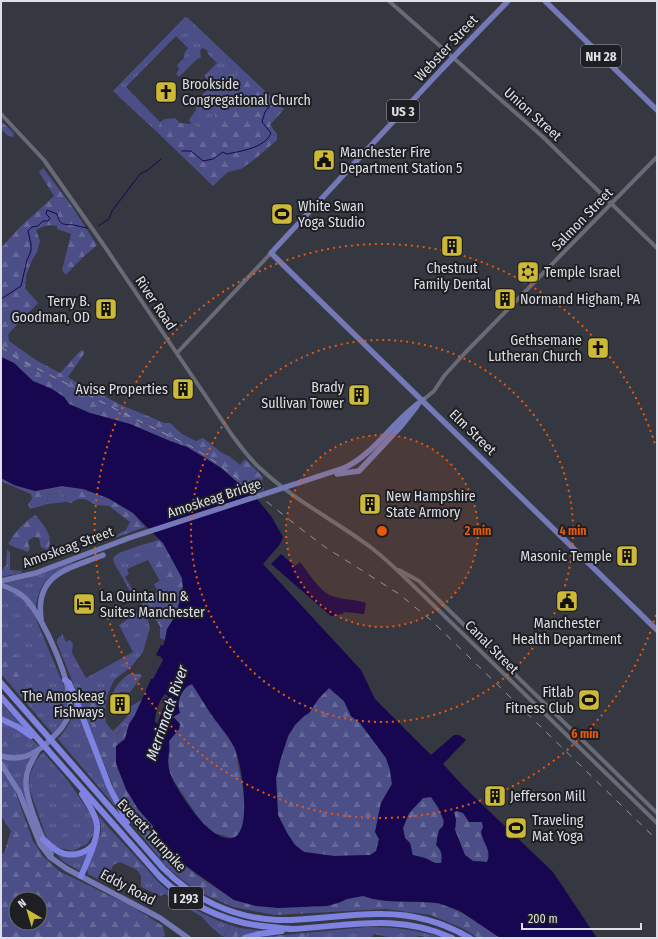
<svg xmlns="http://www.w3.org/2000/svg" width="658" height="939" viewBox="0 0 658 939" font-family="'Fira Sans Condensed',sans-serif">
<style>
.grass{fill:url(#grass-tufts)}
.forest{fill:url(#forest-firs);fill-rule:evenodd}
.water{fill:#160750;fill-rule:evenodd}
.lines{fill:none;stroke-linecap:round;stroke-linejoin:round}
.stream{stroke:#160750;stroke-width:1}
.river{stroke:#160750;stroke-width:7}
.minor{stroke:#686a75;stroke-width:4}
.major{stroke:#7578b6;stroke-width:5.5}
.highway{stroke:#7e82e1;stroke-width:6}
.rail{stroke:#95969e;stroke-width:1;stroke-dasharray:7 7;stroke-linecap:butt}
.ring{fill:none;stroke:#e8590c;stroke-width:2;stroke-dasharray:2 4}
.labels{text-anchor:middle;stroke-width:4;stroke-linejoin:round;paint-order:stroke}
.shield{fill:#1e1f23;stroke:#a4a5ac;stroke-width:1}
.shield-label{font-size:13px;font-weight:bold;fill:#dedfe6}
.street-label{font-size:14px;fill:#dedfe6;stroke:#1e1f23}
.poi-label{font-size:14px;fill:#dedfe6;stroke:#1e1f23;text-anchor:start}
.water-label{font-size:15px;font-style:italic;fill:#dfe2f8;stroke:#1e1f23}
.centre{fill:#e8590c;stroke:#1e1f23;stroke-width:2}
.ring-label{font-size:12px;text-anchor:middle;font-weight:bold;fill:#e8590c;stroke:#1e1f23;stroke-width:4;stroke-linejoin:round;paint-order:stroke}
</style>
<defs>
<pattern id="grass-tufts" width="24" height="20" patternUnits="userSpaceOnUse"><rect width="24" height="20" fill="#4c4f87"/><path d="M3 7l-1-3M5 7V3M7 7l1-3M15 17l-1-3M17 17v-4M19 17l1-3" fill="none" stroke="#656898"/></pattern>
<pattern id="forest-firs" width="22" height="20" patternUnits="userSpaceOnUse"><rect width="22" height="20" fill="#4c4f87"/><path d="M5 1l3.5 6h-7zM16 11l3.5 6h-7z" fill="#656898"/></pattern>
</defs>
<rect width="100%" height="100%" fill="#353741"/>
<g class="grass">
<path d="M185,17L188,18L228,56L227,62L242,80C237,98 221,111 213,128H200L191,124L189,120L196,110L195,102L212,85L204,76L217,63L208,54L207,50L202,48L200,51L201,57L196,60L179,77L176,74L179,69L177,65L184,58L185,52L188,48L176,36L126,87L160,122L157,132L113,91Z"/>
<path d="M64,492L65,502L48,504L47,495Z"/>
<path d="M141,545L145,550L157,551L148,560L127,569L129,574L125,577L134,592L130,591L114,563L113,558L119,553Z"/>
<path d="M7,549L10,553V570L22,571L21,573L1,577V571L6,565Z"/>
<path d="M73,562V563C51,576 39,579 36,608C27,596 19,589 5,583C29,579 50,571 73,562Z"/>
<path d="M163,579L167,583L168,597L160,610L147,605L143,599L158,592L154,584Z"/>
<path d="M1,588L18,595L28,604L35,617L66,691L67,707L62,722L53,734L1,674Z"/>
<path d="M141,610L147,617L150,628L143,652L132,666L114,680L107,696L105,715L99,703L83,691L96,744L73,683L57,643V639L63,634V636L66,642L70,640L73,644L72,653L86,678L133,652L119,625Z"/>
<path d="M129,674H140L142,676L130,692H120L112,704L110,703C112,690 119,681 129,674Z"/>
<path d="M74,698L115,806L58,739C71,724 73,718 74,698Z"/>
<path d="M143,699L128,728L125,726L115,735L112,732L126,718L130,710L128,708Z"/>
<path d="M1,703L23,727L16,722L1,716Z"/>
<path d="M1,722L25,733L39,746C29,754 13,759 1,753Z"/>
<path d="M43,752L69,782L94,819L95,832L87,844L73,851L58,848L47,839L29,788L30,775L35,762Z"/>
<path d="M33,756C16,779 25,793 33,818L31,817L20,789L1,761V758C13,761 22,760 33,756Z"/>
<path d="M98,815L109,828L101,832V825Z"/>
<path d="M89,850L80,871L64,862L53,851L62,855Z"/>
<path d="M146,868C167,895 198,914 230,925L223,937L211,927L202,917L165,894L161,896L141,887V876L147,875Z"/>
<path d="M367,927C396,927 417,930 444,938H428L421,936L410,938H393L374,934L371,938H308L305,933Z"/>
<path d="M240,928L263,931L242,938H237Z"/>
</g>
<g class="forest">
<path d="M228,56L284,109L270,125L277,134V140L255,159L241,169L228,172L213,186L157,132L160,122L165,119L175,118L180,123L191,124L200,128H213L216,122L214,110L230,91L239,88L242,80L227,62Z"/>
<path d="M1,121L14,133L13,137L8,136L1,129Z"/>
<path d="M43,168L71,205L97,245L81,259L66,275L62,270L71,234L57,229V226C49,224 44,226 36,230L40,241L37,252L32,260L26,276L25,288L38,303L10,332L8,335L9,341L36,360L60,373L80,351L83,350L84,351V354L68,377L92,392L94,389C115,405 141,412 164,423H170L182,434L196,441L203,438L222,453L229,456L240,465L245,459L263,477L262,481L264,490L251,494L221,468L187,447L170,441L130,424L90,413L69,404L64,397L52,389L33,382L14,363L1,357V248L19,228L54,196L39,172Z"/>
<path d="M1,478L14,485L35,491L62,486L83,489L108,498L133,513L145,527L115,538L118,534L126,530L130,522L109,506L96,505L85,499H78L71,503L65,502L64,492L47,495L48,504L30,509L28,504L32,499L31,494L3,482L1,481Z"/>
<path d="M35,515C43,523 56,539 47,550L41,547L39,538L34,537L29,540L28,543L30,548L28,552C21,549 15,548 8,544C15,532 23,523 35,515Z"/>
<path d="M159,540L163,543L182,578L183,588L176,615L167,629L165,640L160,638V626L151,613L152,612L150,610L149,612L136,598L142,595L147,605L160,610L168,597L167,583L163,579L160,581L148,560L157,551L145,550L141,545Z"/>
<path d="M1,640L7,643L26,670L27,682L16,684L1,667Z"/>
<path d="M192,684L235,748L243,789L245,814L243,827L237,836L232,838L214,833L202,823L175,783L170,773L168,760L170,751L169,741L179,729L180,724L173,716C178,705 179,688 192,684Z"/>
<path d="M86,686L95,690L105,715L106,723L116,735L125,726L128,728L125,739L118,744L116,764L126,789L138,809L153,826L155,839L171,855L197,875L234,900L338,903C345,900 356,894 364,896C372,897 379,901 388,901C405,903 423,899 439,904C459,909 485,925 500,938H478L464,929L431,915L386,909L275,915L233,907L199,892L181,879L165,865L132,823L120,803L96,744L83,691Z"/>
<path d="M329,688L344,701L351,716L360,723L386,758L390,770L392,784L381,803L375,832L379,839L377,851L370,855L334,856L304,852L295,845L287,833L278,815L276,779L280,761L288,736L295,725L303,717L309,713L319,698Z"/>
<path d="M1,729L7,736L19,740L20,745L15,748L1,744Z"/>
<path d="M1,770L15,791L33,841L43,856L59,871L131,906L163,926L165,935L163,938H1V854L4,853L11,831L1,816ZM16,899H40V923H16Z"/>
<path d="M431,797C435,803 446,818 443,825C441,831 436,834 437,842C439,851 443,852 441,863H435L425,858L412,855L410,843L405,838L403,828L409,813L423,798Z"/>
<path d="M457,811L463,813C467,820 474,822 482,822C484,827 482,833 483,838C484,847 493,849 487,862L473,861L465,855L455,830L456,820L454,812Z"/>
<path d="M109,828L146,868L147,875L141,876L137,870L120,862L113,865L108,878L110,879L105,883L88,874L87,868L101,832Z"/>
<path d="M230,925L240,928L237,938H223Z"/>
<path d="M305,933L308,938H252Z"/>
</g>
<g class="water">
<path d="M1,357L14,363L33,381L52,389L64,397L69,404L90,413L130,424L170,441L187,447L202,456L221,468L257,499L271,516L283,537L280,544L263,564L361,670L375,699L431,755C438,748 447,742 454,735H459L466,740L443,764L464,787L553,872L597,938H500L460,911L439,903L422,902L388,901L373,899L363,896L347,899L338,903L327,906L278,908L256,906L234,900L171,855L155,839L153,826L138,809L126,789L116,763V746L125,739L129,724L135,715L151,679H153L163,660L161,657L156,655L161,645L163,646L165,640L167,629L176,615L183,588L182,578L163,543L133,513L108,498L83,489L62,486L35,491L14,485L1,478ZM192,684C199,695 206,707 213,717C220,727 229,736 234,747C242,761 252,828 235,837C213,848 176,790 170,773C166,763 170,751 169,741L179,729L180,724L173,717L180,713C176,702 181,688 192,684ZM329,688L344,701L351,716L360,723L386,758L390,770L392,784L381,803L375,832L379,839L376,851L370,855L334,856L304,852L295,845L287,833L278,815L276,778L280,761L288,736L295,725L303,717L309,713L319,698ZM165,694L168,696C167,705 166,719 158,724L155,722C155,713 159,700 165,694ZM431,797L438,807L444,821L443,826L439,830L436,845C442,851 443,855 441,863H435L425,858L413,855L410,843L405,838L403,828L409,813L423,798ZM457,811L463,813L469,822H482L483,827L481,832C483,843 492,850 487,862L473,861L465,855L455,830L456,820L454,812Z"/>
<path d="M281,554L295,566L300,562C309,573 319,591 332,596C343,600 355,599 366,603L364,614L345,612L342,614L331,616L271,564Z"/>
</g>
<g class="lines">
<g class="stream">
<path d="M182,151H191L203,161L213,159L223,152L227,154C241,151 265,148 271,133L262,122L265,112L273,102"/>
<path d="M98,226L109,219L112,211L140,174L148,170L161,159"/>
<path d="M1,299L21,286L27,260L31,251V244L28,231L32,227L38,226L43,221H48L50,218L46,214L47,210L57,214C60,226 63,224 74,225C78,226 82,227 87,228"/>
</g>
<path class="river" d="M160,727L169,703"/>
<g class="minor">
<path d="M389,1L543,137L657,248"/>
<path d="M1,114L44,160L103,244L232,435C241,447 250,460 262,470C294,500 334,520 369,546C389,561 405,578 423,595L657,823"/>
<path d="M177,353L271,253"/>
<path d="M423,400L434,391L444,376L463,355L657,157"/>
<path d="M399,570L419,581L657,813"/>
</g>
<g class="major">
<path d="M508,1L441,70L271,253L657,630"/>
<path d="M545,1L657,110"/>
<path d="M337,474L359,471L402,425L417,406"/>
<path d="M1,581L36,573L129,538L344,468C375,454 394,419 423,400"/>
<path d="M1,585C10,588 18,591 25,598C43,616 75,687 69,713C66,726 55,735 46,744C32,756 19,761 1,756"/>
<path d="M41,619C35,573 69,569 103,555"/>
<path d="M37,752C32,761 26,770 26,781C25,797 42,840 51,854"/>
<path d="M1,764L19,792L40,844L50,857L67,869L160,918L188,938"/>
</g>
<g class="highway">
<path d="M65,680L69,683L75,697L109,786L127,822"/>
<path d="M1,683L163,868C193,899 234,918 277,920C313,921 348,913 383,914C414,914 444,923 470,938"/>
<path d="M1,697L160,877C191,907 229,924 272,927C279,928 286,929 293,929C349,926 398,913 452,938"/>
<path d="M1,719L18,727L31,736"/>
<path d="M43,839C48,843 52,848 58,851C69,858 85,854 93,845"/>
<path d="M81,876C86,865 99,837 97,825C96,815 88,803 82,794"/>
<path d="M245,938L259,934L282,931"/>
</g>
<path class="rail" d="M1,347L17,358L123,413L190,446L211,459L236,477L301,529L325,547L399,594L432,621L657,840"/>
</g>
<circle cx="382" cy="531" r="96" fill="#e8590c" fill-opacity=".12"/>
<g class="ring">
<circle cx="382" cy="531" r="96"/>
<circle cx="382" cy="531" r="191"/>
<path d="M656 615A287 287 0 1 1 656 447"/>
</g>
<defs>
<g id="church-square" transform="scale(1.15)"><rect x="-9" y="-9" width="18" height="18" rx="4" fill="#cdb938" stroke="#1e1f23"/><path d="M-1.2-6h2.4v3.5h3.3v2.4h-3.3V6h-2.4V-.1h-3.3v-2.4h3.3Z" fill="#111"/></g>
<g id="civic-square" transform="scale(1.15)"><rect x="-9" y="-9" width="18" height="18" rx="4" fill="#cdb938" stroke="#1e1f23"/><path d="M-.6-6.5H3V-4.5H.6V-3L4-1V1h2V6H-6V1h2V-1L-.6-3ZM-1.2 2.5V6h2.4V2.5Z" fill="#111"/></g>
<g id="stadium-square" transform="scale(1.15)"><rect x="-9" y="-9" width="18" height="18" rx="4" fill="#cdb938" stroke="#1e1f23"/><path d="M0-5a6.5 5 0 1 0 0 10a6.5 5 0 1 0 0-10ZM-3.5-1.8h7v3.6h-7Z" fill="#111"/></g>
<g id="building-square" transform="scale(1.15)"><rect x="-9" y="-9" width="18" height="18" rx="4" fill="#cdb938" stroke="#1e1f23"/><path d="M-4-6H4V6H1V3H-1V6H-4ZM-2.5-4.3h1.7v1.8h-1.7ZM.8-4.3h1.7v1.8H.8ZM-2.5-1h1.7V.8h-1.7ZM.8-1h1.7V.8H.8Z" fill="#111"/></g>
<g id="synagogue-square" transform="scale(1.15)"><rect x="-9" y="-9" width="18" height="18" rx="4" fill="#cdb938" stroke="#1e1f23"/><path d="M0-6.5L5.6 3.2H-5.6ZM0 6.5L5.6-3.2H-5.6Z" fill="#111"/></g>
<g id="hotel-square" transform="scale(1.15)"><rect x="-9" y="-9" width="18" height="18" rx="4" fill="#cdb938" stroke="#1e1f23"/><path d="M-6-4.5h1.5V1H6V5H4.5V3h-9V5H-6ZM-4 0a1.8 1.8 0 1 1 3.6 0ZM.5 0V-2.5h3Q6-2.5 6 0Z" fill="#111"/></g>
</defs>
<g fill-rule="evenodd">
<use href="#church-square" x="166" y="92"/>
<use href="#civic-square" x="324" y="160"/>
<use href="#stadium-square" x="282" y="214"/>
<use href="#building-square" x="452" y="246"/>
<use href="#synagogue-square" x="528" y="272"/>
<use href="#building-square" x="505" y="299"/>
<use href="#building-square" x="106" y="309"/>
<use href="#church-square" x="598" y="348"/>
<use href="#building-square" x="183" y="389"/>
<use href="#building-square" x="359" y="395"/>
<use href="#building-square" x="370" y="504"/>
<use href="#building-square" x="627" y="556"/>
<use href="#civic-square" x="567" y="601"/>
<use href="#hotel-square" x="84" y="604"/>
<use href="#stadium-square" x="589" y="700"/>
<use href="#building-square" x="120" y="704"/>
<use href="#building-square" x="495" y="796"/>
<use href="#stadium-square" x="516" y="828"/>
</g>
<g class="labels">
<g class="shield">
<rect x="581" y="45" width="40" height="22" rx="3"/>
<rect x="387" y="100" width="32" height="22" rx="3"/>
<rect x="169" y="887" width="34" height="22" rx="3"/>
</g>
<g class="shield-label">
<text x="601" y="61">NH 28</text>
<text x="403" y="116">US 3</text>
<text x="186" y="903">I 293</text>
</g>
<g class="street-label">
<text transform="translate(446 48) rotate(-47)" y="5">Webster Street</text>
<text transform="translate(533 114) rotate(42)" y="5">Union Street</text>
<text transform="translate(582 219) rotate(-46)" y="5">Salmon Street</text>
<text transform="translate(156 303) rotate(56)" y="5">River Road</text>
<text transform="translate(473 432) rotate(44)" y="5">Elm Street</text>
<text transform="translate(214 498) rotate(-18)" y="5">Amoskeag Bridge</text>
<text transform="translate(68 547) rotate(-20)" y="5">Amoskeag Street</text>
<text transform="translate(492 647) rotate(45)" y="5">Canal Street</text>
<text transform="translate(152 835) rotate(47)" y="5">Everett Turnpike</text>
<text transform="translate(128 887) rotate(28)" y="5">Eddy Road</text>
</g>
<g class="poi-label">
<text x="182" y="89">Brookside<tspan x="182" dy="16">Congregational Church</tspan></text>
<text x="340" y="157">Manchester Fire<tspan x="340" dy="16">Department Station 5</tspan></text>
<text x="298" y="211">White Swan<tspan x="298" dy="16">Yoga Studio</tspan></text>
<text x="452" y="273" text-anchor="middle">Chestnut<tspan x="452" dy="16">Family Dental</tspan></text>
<text x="544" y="277">Temple Israel</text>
<text x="520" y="304">Normand Higham, PA</text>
<text x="90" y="306" text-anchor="end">Terry B.<tspan x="90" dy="16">Goodman, OD</tspan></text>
<text x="582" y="345" text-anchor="end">Gethsemane<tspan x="582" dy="16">Lutheran Church</tspan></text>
<text x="344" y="392" text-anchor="end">Brady<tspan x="344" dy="16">Sullivan Tower</tspan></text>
<text x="168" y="394" text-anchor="end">Avise Properties</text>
<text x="386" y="501">New Hampshire<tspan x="386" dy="16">State Armory</tspan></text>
<text x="612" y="561" text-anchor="end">Masonic Temple</text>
<text x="100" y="601">La Quinta Inn &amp;<tspan x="100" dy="16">Suites Manchester</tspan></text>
<text x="567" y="628" text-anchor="middle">Manchester<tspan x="567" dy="16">Health Department</tspan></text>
<text x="574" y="697" text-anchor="end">Fitlab<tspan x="574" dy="16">Fitness Club</tspan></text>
<text x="104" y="701" text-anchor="end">The Amoskeag<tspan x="104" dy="16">Fishways</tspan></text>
<text x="510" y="801">Jefferson Mill</text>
<text x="532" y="825">Traveling<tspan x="532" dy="16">Mat Yoga</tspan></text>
</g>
<g class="water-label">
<text transform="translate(167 713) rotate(-71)" y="5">Merrimack River</text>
</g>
</g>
<circle cx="382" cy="531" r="6" class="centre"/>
<g class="ring-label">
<text x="478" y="535">2 min</text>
<text x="573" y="535">4 min</text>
<text x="585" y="738">6 min</text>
</g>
<rect width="658" height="939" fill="none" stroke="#dedfe6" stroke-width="4"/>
<g transform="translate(28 911) rotate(322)"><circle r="19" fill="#1e1f23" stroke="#6b6c71"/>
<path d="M0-3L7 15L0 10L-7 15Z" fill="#cdb938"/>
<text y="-6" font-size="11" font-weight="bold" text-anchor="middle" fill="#dedfe6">N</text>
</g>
<path d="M522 923v6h119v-6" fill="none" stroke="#dedfe6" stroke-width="2"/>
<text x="528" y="923" font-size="12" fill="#dedfe6" stroke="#1e1f23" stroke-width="3" paint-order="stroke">200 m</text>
</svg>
